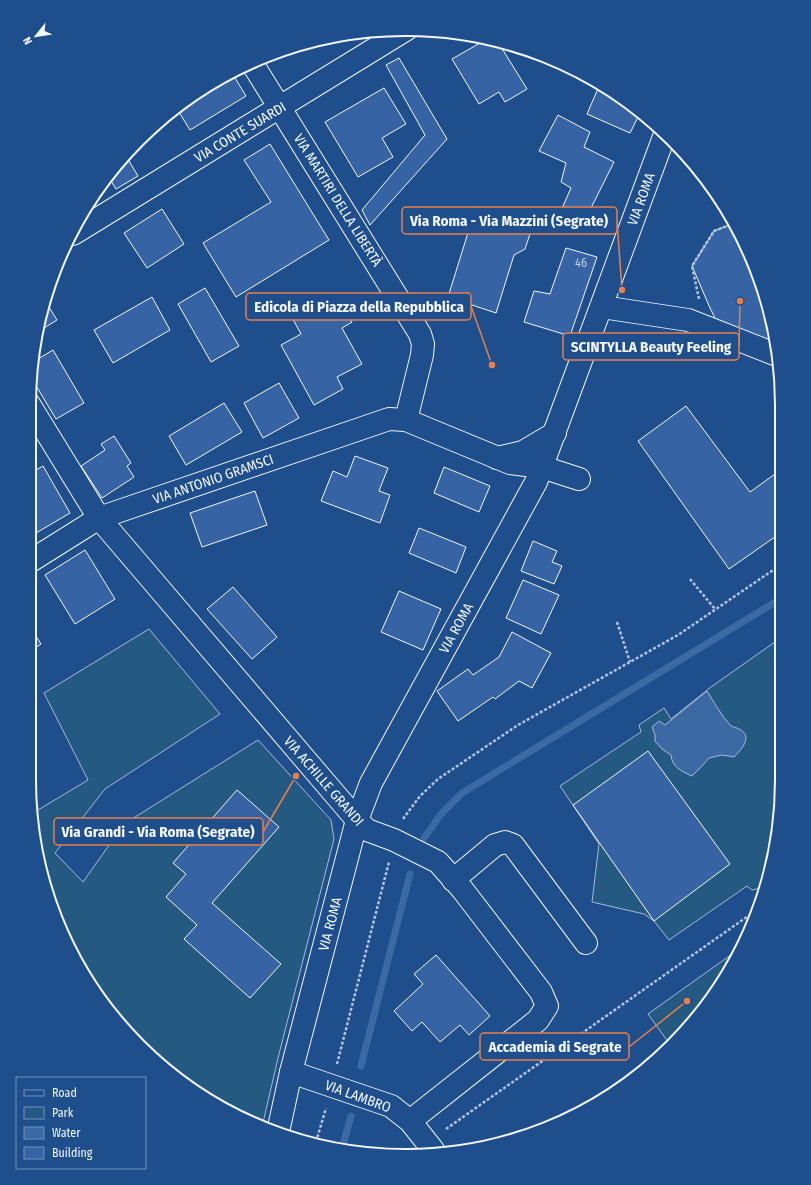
<svg xmlns="http://www.w3.org/2000/svg" width="811" height="1185" viewBox="0 0 811 1185" font-family="'Fira Sans Condensed',sans-serif">
<style>
.green{fill:#245a82;stroke:#a8bbd7}
.water{fill:#3b69a3;stroke:#a8bbd7}
.lines{fill:none;stroke-linecap:round;stroke-linejoin:round}
.stream{stroke:#3b69a3;stroke-width:7}
.building{fill:#3563a3;stroke:#f2f6ff}
.minor-casing{stroke:#f2f6ff;stroke-width:24}
.path{stroke:#b3c4dc;stroke-width:2.5;stroke-dasharray:3 2;stroke-linecap:butt}
.minor{stroke:#1f4e8c;stroke-width:22}
.labels{text-anchor:middle;stroke-width:3;stroke-linejoin:round;paint-order:stroke}
.number-label{font-size:12px;fill:#c3d1e8}
.street-label{font-size:14px;fill:#f2f6ff;stroke:#1f4e8c}
.rim{fill:none;stroke:#f2f6ff;stroke-width:2}
.leader{fill:none;stroke:#ea8049;stroke-width:1.5}
.callout-dot{fill:#ea8049;stroke:#1f4e8c;stroke-width:1.5}
.callout{fill:#1f4e8c;stroke:#ea8049;stroke-width:1.5}
.callout-label{font-size:15px;text-anchor:middle;font-weight:bold;fill:#f2f6ff}
</style>
<rect width="100%" height="100%" fill="#1f4e8c"/>
<g class="green">
<path d="M149,629L220,714L105,789L55,853L83,882L124,824L258,740L331,820L334,839L279,1054L262,1127L157,1063L92,988L42,877L33,813L88,780L44,693Z"/>
<path d="M782,637V780L775,853L765,887L752,890L747,886L669,940L654,921L644,914L592,902L599,844L560,786L641,732L639,725L664,708L671,719L711,687Z"/>
<path d="M739,949L718,989L671,1046L648,1014Z"/>
</g>
<path class="water" d="M707,691C714,702 721,715 730,725C733,728 736,727 739,729C754,736 741,750 734,757L722,755L709,758L702,766L692,776C681,771 672,767 671,755L662,749L655,741V735L652,727L659,721L665,725Z"/>
<g class="lines">
<g class="stream">
<path d="M424,838L442,813L462,793L782,598"/>
<path d="M361,1066L410,874"/>
<path d="M342,1149L351,1116"/>
</g>
</g>
<g class="building">
<path d="M487,39L498,42L527,89L505,102L499,92L479,104L452,59Z"/>
<path d="M399,58L447,139L370,225L362,210L425,135L386,65Z"/>
<path d="M232,73L246,96L190,130L177,109L197,92Z"/>
<path d="M600,84L615,93L640,113L630,133L587,114Z"/>
<path d="M384,88L406,124L382,138L393,157L358,177L325,122Z"/>
<path d="M558,115L590,132L584,147L614,162L586,218L563,206L571,188L561,182L566,163L539,151Z"/>
<path d="M270,144L329,240L236,297L203,243L271,202L244,160Z"/>
<path d="M126,156L138,176L116,189L109,178Z"/>
<path d="M476,207L533,225L525,249L514,255L496,313L448,297Z"/>
<path d="M162,209L184,244L147,268L124,233Z"/>
<path d="M732,224L743,239L775,332L776,346L718,324L710,308L692,266L714,231Z"/>
<path d="M566,248L597,257L570,336L524,322L534,291L550,294Z"/>
<path d="M205,288L239,346L211,362L178,304Z"/>
<path d="M327,293L334,306L341,302L352,322L342,328L362,364L337,377L343,389L314,405L281,345L301,334L290,314Z"/>
<path d="M152,297L170,330L113,363L94,330Z"/>
<path d="M47,304L57,320L36,333V332Z"/>
<path d="M53,350L84,403L56,419L32,379L33,362Z"/>
<path d="M279,383L299,418L263,438L244,403Z"/>
<path d="M224,403L242,432L186,465L169,436Z"/>
<path d="M686,406L750,492L782,469V532L729,569L638,441Z"/>
<path d="M114,436L131,463L127,466L134,477L102,498L81,466L105,450L101,444Z"/>
<path d="M355,456L388,468L379,491L390,495L380,523L321,501L333,471L347,477Z"/>
<path d="M43,466L70,513L31,536L29,533V474Z"/>
<path d="M444,467L490,486L479,512L434,493Z"/>
<path d="M255,491L267,525L202,547L190,513Z"/>
<path d="M419,528L466,547L456,573L409,553Z"/>
<path d="M533,541L557,551L552,562L562,566L554,584L521,571Z"/>
<path d="M85,550L115,599L75,624L45,575Z"/>
<path d="M523,580L559,595L541,634L506,618Z"/>
<path d="M233,587L277,637L252,659L207,609Z"/>
<path d="M399,591L441,609L423,650L381,632Z"/>
<path d="M29,625L41,644L29,652Z"/>
<path d="M512,632L551,653L532,688L519,681L495,699L493,697L458,721L437,691L468,669L473,675L499,657Z"/>
<path d="M648,751L730,864L654,921L573,805Z"/>
<path d="M29,762L36,774L29,779Z"/>
<path d="M237,790L279,827L212,903L281,964L250,998L184,939L197,925L166,897L186,874L173,863Z"/>
<path d="M436,955L490,1016L469,1035L460,1025L440,1042L422,1022L412,1031L394,1011L423,984L414,974Z"/>
</g>
<g class="lines">
<g class="minor-casing">
<g id="minor">
<path d="M252,63L420,334L423,344L422,355L406,420"/>
<path d="M73,234L407,29"/>
<path d="M602,307L688,320L777,355"/>
<path d="M29,404L99,518L357,820L367,830L394,840L438,862L462,889L541,992L547,1006L538,1020L410,1121"/>
<path d="M497,458L523,452L555,433"/>
<path d="M29,562L99,518L389,419L406,420L510,463L542,467L579,479"/>
<path d="M453,880L495,845L505,842L513,845L586,943"/>
<path d="M291,1072L391,1106L410,1121L433,1150"/>
<path d="M278,1132L291,1072L357,820L371,783L536,482L665,134"/>
</g>
</g>
<g class="path">
<path d="M699,299L692,266L714,231L732,224"/>
<path d="M690,579L715,609"/>
<path d="M617,622L630,662"/>
<path d="M403,819L420,796L438,779L518,725L678,635L782,564"/>
<path d="M337,1064L389,862"/>
<path d="M446,1129L758,909"/>
<path d="M316,1142L326,1108"/>
</g>
<use href="#minor" class="minor"/>
</g>
<g class="labels">
<g class="number-label">
<text x="581" y="267">46</text>
</g>
<g class="street-label">
<text transform="translate(240 132) rotate(-31)" y="5">VIA CONTE SUARDI</text>
<text transform="translate(641 199) rotate(-70)" y="5">VIA ROMA</text>
<text transform="translate(338 200) rotate(58)" y="5">VIA MARTIRI DELLA LIBERTÀ</text>
<text transform="translate(213 479) rotate(-19)" y="5">VIA ANTONIO GRAMSCI</text>
<text transform="translate(456 628) rotate(-61)" y="5">VIA ROMA</text>
<text transform="translate(324 781) rotate(49)" y="5">VIA ACHILLE GRANDI</text>
<text transform="translate(330 924) rotate(-75)" y="5">VIA ROMA</text>
<text transform="translate(358 1096) rotate(20)" y="5">VIA LAMBRO</text>
</g>
</g>
<path d="M0 0H811V1185H0ZM405 36H406A369 369 0 0 1 775 405V780A369 369 0 0 1 406 1149H405A369 369 0 0 1 36 780V405A369 369 0 0 1 405 36Z" fill="#1f4e8c" fill-rule="evenodd"/>
<path class="rim" d="M405 36H406A369 369 0 0 1 775 405V780A369 369 0 0 1 406 1149H405A369 369 0 0 1 36 780V405A369 369 0 0 1 405 36Z"/>
<path class="leader" d="M622 290L617 221M492 365L471 306M740 301L739 347M296 776L263 832M687 1001L629 1047"/>
<g class="callout-dot">
<circle cx="622" cy="290" r="4"/>
<circle cx="492" cy="365" r="4"/>
<circle cx="740" cy="301" r="4"/>
<circle cx="296" cy="776" r="4"/>
<circle cx="687" cy="1001" r="4"/>
</g>
<g class="callout">
<rect x="402" y="207" width="215" height="27" rx="4"/>
<rect x="246" y="293" width="225" height="27" rx="4"/>
<rect x="563" y="333" width="176" height="27" rx="4"/>
<rect x="54" y="818" width="209" height="27" rx="4"/>
<rect x="480" y="1033" width="149" height="27" rx="4"/>
</g>
<g class="callout-label">
<text x="509" y="226">Via Roma - Via Mazzini (Segrate)</text>
<text x="359" y="312">Edicola di Piazza della Repubblica</text>
<text x="651" y="352">SCINTYLLA Beauty Feeling</text>
<text x="158" y="837">Via Grandi - Via Roma (Segrate)</text>
<text x="555" y="1052">Accademia di Segrate</text>
</g>
<rect x="16" y="1077" width="130" height="92" fill="#1f4e8c" stroke="#7391ba"/>
<rect x="24" y="1090" width="20" height="6" fill="#1f4e8c" stroke="#7391ba"/>
<text x="52" y="1097" font-size="12" fill="#f2f6ff">Road</text>
<rect x="24" y="1107" width="20" height="12" fill="#245a82" stroke="#7391ba"/>
<text x="52" y="1117" font-size="12" fill="#f2f6ff">Park</text>
<rect x="24" y="1127" width="20" height="12" fill="#3b69a3" stroke="#7391ba"/>
<text x="52" y="1137" font-size="12" fill="#f2f6ff">Water</text>
<rect x="24" y="1147" width="20" height="12" fill="#3563a3" stroke="#7391ba"/>
<text x="52" y="1157" font-size="12" fill="#f2f6ff">Building</text>
<g transform="translate(36 36) rotate(240)" stroke="#1f4e8c" stroke-width="3" paint-order="stroke">
<path d="M0-3L7 15L0 10L-7 15Z" fill="#f2f6ff"/>
<text y="-6" font-size="11" font-weight="bold" text-anchor="middle" fill="#f2f6ff">N</text>
</g>
</svg>
